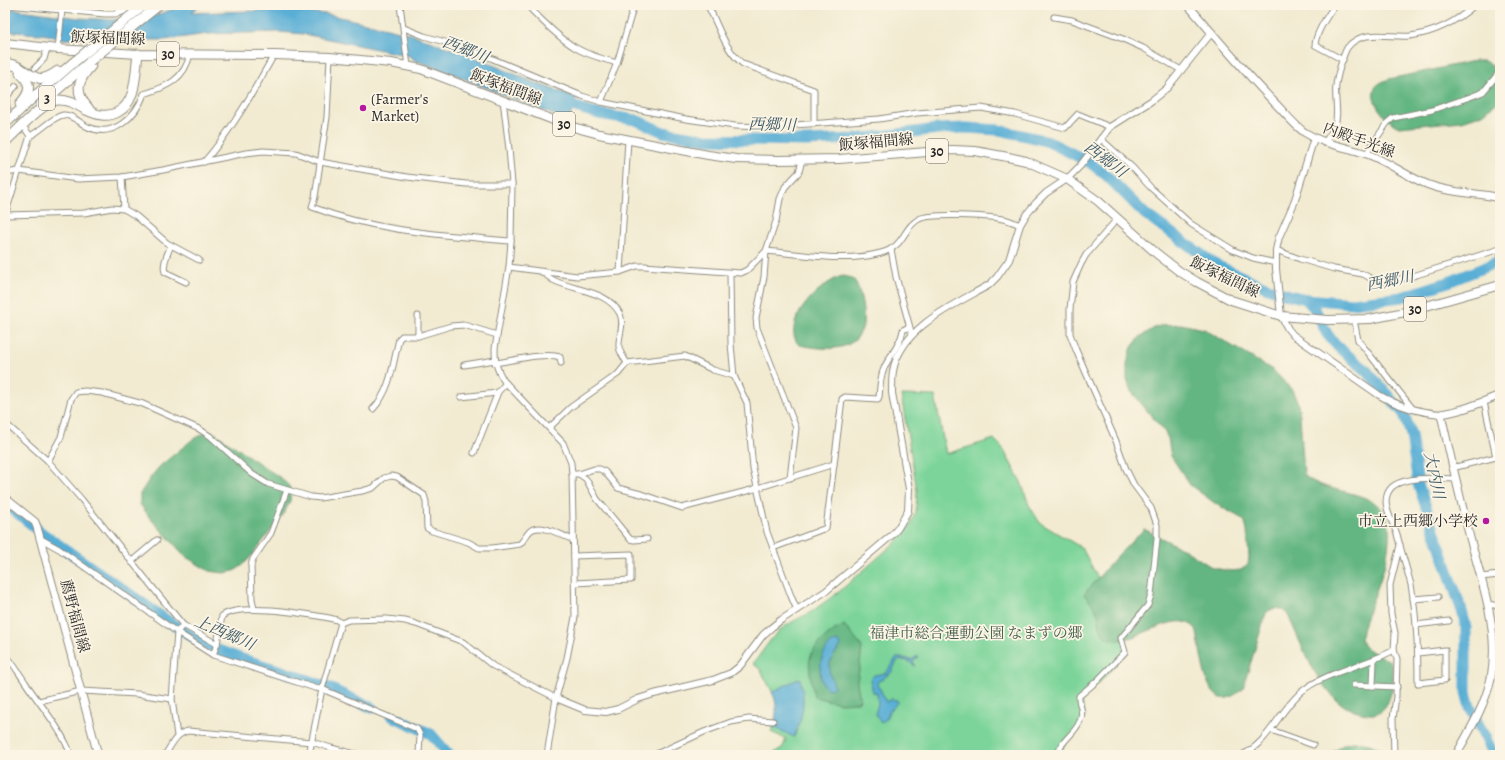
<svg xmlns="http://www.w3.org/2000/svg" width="1505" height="760" viewBox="0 0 1505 760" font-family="Alegreya,'Noto Serif JP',serif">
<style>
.green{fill:#7bd49a;stroke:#538062}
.forest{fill:#64b682;stroke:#487056}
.water{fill:#59aed5;stroke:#426c80}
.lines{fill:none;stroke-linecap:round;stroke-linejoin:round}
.river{stroke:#59aed5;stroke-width:11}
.minor-tunnel{stroke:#cac5b1;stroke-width:5;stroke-dasharray:5 2.5;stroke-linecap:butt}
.minor-casing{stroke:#8e8b7e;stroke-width:7}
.tertiary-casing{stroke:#8e8b7e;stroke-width:8}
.secondary-casing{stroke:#8e8b7e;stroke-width:9}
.primary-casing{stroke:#8e8b7e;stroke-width:10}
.trunk-casing{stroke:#8e8b7e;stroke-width:11}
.minor{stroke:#fff;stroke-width:5}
.tertiary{stroke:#fff;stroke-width:6}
.secondary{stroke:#fff;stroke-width:7}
.primary{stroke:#fff;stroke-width:8}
.trunk{stroke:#fff;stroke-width:9}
.trunk-bridge-casing{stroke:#8e8b7e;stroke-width:11;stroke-linecap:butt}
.trunk-bridge{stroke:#fff;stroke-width:9}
.poi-dot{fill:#b5179e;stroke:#fcf5e5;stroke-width:1.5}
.labels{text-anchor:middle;stroke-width:3.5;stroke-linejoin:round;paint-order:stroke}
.shield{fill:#fcf5e5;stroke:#6a6863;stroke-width:1}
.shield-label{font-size:14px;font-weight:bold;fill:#2b2b2b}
.street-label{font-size:15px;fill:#2b2b2b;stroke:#fcf5e5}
.poi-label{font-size:15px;fill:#2b2b2b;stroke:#fcf5e5;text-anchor:start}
.park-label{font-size:15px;fill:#435e4c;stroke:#fcf5e5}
.water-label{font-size:16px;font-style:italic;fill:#3b5966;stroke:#fcf5e5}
</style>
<rect width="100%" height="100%" fill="#fcf5e5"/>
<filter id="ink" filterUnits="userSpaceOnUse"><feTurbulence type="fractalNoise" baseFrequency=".025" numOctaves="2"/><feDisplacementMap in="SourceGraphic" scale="8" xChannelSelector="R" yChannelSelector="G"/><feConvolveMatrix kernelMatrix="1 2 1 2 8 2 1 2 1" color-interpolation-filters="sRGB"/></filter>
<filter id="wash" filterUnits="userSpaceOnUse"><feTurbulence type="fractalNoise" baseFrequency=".012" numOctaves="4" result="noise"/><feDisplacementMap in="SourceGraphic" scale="16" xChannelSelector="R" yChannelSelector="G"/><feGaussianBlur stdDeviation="0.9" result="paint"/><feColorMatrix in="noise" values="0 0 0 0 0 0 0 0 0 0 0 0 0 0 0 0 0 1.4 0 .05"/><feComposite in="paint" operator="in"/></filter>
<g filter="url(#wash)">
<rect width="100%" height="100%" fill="#f2ebd2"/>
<path class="green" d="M901,395L935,396L946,454L994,439L1002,447L1021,482L1029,505L1040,523L1082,548L1100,582L1128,651L1102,680L1081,697L1085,716L1082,723L1076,732L1066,740L1060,755H771L783,747L786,739L771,732L777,715L776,699L760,669L753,664L772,638L785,626L801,617L808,614L840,591L900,538L910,526L916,511L917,491Z"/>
<g class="forest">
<path d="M1474,61H1484L1500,69V100L1483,114L1462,121L1399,127C1388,123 1368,101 1375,88C1378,83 1384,81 1389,79Z"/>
<path d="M843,276C846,277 850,277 852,278C861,284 866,319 862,329C861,331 858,337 856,339C842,353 816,348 799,345C779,323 821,281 843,276Z"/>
<path d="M1181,324L1204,329L1274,371L1292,390L1298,403L1300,416L1304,475C1325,495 1373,488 1386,516C1397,540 1378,587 1369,610C1366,619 1359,633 1362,643C1364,650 1383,657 1390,661C1395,676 1394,687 1388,702C1384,710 1378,715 1369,714C1324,712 1304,649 1288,615C1282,607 1273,606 1266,613L1243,688C1204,726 1202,649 1196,629C1176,604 1129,652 1106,637C1099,633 1100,619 1097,612C1094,605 1088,600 1084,594L1118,555L1144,529L1185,550L1213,568L1231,571L1241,570L1248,564L1249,557L1247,531L1245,522L1241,518L1216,504L1190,485L1171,456L1168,438L1164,431L1130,390L1127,379V364L1132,347L1140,337L1156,327L1164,325Z"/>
<path d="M205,433H215L282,479L289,486L291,491L290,501L283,515L249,559L239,568L234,571L224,573L209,571L186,557L149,517L140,504V494L150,478L160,466L193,439Z"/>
<path d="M844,625L862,647L860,665L857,682L860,700L858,702L841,703L814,697C808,659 802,655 836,629H838Z"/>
<path d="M1352,742C1368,742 1377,746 1390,755H1329L1344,744Z"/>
</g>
<g class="water">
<path d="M184,5H201L192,11V13L283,10L327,14L408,33L424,39L469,55L541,85L576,97L569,121L453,74L414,60L410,56L304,34L279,32L207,34L164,40L64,39L48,35L5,31V8L79,18L118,20L151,17Z"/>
<path d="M837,641L840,643L841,646C834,654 827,663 830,675C832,679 834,682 834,687C818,699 812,649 837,641Z"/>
<path d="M918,656L919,657L913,661L915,666C910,662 905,658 897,661L891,673L877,682L886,702L891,699L897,700V703L890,710L885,720L881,723L875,714L878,704L877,693L873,692L870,679L874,675L886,673L896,658H904L911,660Z"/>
<path d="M800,678C806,700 803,717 794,737L773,727C777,715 778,704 772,692Z"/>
</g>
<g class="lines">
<g class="river">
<path d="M559,102L599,114L636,120L663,132L706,139L806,141L856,139L938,129L967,128L999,130L1035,138L1049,142L1089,162L1107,176L1145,214L1216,265L1265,287L1289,295L1306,299L1352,303L1402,297L1451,281L1500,261"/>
<path d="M1306,299L1315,309L1327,334L1339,348L1367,371L1404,414L1411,435L1418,484L1462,611L1466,627V692L1470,707L1494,755"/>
<path d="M5,503L42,533L174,625L207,646L239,658L279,670L327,687L372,708"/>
<path d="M392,716L431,734L449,755"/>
</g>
</g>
</g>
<g filter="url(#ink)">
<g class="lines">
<path class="minor-tunnel" d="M7,107L23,126"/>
<g class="minor-casing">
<g id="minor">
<path d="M8,5L105,14H115L138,8"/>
<path d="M400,5L408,66"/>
<path d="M527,5C541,20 559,38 576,48C588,55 603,59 617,63"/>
<path d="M705,5L709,8C719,27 725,50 743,64L814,90V124"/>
<path d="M1335,5C1327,16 1316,32 1315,45L1343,60"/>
<path d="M118,12L126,5"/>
<path d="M1054,17L1072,20L1123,39L1143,48L1181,70"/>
<path d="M404,28L424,36L469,49L582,96L601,102L686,119L735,126L766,127L879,119L917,113L981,108L1015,114L1065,128L1078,114L1110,127"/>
<path d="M58,49L62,10"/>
<path d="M330,57L327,117L315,197L312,207C376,232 444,235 511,241"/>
<path d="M35,68L44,59L47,48"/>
<path d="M503,100L509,149L512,184L511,241L509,267L495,348C495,363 496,368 504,381L563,443L571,463L572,474L575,617L567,658L556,698L547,755"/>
<path d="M601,102L617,63L634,5"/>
<path d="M7,107C5,97 9,93 16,86"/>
<path d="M26,130L30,136L5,215L84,213L112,208L124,209L136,216L167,243L199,260"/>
<path d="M30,136C41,131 52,117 63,115C72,114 81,124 88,127C114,139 136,116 144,94C167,87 185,79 190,54"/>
<path d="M1101,139L1132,167L1151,188L1191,224L1233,250L1253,258L1276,263"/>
<path d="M1324,143C1327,138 1332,133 1334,128C1340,114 1334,99 1336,85C1337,76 1343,55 1347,48C1361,28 1390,38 1410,36C1434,33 1457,21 1475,5"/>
<path d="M1366,154L1387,123L1393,118L1432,110L1470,97L1483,92L1498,74H1500"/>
<path d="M204,162C232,130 253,92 274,55"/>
<path d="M5,173L19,171L78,179L122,177L163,170L246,153L263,151L296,153L320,162L407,177L466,184H512"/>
<path d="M122,177L124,209"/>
<path d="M171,245C168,253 162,264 165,272L186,282"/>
<path d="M891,249L896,277L912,335"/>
<path d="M1276,250L1300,259L1334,269L1363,274L1376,281H1391L1413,276L1500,249"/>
<path d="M509,267L577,276L620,272L637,266H644L741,273L747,270L766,251C803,254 844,263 881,253C906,246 902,228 919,219C931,213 988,216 1003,219C1009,220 1015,223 1020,225"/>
<path d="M620,272L628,140"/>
<path d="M543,273C546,275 550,278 553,280C574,291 608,290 620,314C625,326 618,335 619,347C620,353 624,358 627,363"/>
<path d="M730,273L731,344L734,376L747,403L753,469L767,532L791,596L797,610"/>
<path d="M1354,320L1358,340L1413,409"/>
<path d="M418,336V316"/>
<path d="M495,363C511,361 545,352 560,357L561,363"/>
<path d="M464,365L495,360"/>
<path d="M461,397L497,393"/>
<path d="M373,409C391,390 393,363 399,339L402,336H418L451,326L464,325L497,335"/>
<path d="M5,423L48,461L82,500L183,625L217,644"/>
<path d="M549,428L571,407L618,374L627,363L685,356L713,370L734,376"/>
<path d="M474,453L498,392L506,383"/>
<path d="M48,461L61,437L71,399L76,392L85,391L102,393L143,404L199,429L210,436L252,474L268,484L311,497L320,498L362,491L373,488L384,478L391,476L397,477L424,495L426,502L427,528L432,531L468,542L479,548H492L520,544C524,540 526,535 530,531C540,522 563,536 573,540"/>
<path d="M1452,468L1496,457L1484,402"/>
<path d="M572,474H579L594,469H600L605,472L618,488L641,494L682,508L751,490L834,464L842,399L845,397L878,399L879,397C880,388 880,379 883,371C888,356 901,346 903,330L909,327"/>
<path d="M579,474L586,479L597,499L630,539L634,540L647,539"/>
<path d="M790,478L796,428L757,328L756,318L764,277L766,251L776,221L780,199L785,187L799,172L802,160"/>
<path d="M41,539L59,549L177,632L213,655L315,688L322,689L417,729L420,735L419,755"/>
<path d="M773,548L826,528L834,464"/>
<path d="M574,556L631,554V580L575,583"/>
<path d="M131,562L157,540"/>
<path d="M1480,577L1500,575"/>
<path d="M1413,599L1438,597"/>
<path d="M1487,604L1500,606"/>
<path d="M254,609L252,599L251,566L253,559L271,533L287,490"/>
<path d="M341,623L349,620L387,619L405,621L416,624L463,642L493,666L556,698"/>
<path d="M1416,625L1449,621"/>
<path d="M1418,653L1445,650V680L1418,683C1418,650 1417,617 1411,585C1407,569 1402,554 1398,538C1395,523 1377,502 1392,487C1404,476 1440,478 1455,479"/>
<path d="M5,654C13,663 18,672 25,682C40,705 61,728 71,755"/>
<path d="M213,655L217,644L222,616C241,602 306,614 329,618L337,620L341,623"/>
<path d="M1354,685L1397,687"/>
<path d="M1373,686L1374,660"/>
<path d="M39,701L81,691L137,694L172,699"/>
<path d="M1271,730L1313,745"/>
<path d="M177,736L172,699L177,632L183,625"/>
<path d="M165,755C171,746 176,733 188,731L312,742L331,748L359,755"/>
<path d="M309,755L322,689L341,623"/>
<path d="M654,755L704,732L731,722L749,719L773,721"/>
<path d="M1058,755C1061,738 1077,734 1081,718C1084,710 1078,704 1079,696L1097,681L1125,652L1121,638L1148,605L1151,595L1157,539V525L1151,508L1134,485L1126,469L1116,441L1076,350L1070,334V309L1073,282L1081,264L1086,255L1118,218"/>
<path d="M1242,755C1269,742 1278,713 1300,693C1323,672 1366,666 1394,650"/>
<path d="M1394,755L1393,719L1396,696L1397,659L1394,650L1395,633L1391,614L1390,585L1400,545"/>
</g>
</g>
<g class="tertiary-casing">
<g id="tertiary">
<path d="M1314,138L1294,203L1279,237L1276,250V269L1281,316L1288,329L1293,335L1379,395C1398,406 1418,412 1441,414"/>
<path d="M1493,664L1500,667"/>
<path d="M556,698L585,710L606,712L618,709L638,699L654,694L713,680L731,673L740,666L763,635L772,627L781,620L826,591L892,535L898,528L908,511L909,489L892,393C892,386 892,378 893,371C901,327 954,305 989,285L997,277L1009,260L1020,225L1026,215L1036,203L1046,193L1067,179L1080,166L1110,127L1151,101L1167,88L1212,32"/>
</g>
</g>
<g class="secondary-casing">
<g id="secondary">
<path d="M1188,5C1216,38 1244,71 1274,102C1284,112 1293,124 1304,132C1324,145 1345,146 1367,154C1389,162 1407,177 1429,185C1452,194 1476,192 1500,198"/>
<path d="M5,498L35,522L37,527L98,755"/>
<path d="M1456,755C1470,730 1485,706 1491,678C1500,631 1482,583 1470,538C1460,497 1450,456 1441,414C1462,411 1480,403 1500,395"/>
</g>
</g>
<g class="primary-casing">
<path id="primary" d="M5,43L58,49L138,54L274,55L330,57L391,63L421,69L569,126L599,134L708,155L736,159L778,160L839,159L953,150L975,151L1008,157L1026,161L1067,179L1098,201L1156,253L1179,271L1197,282L1231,300L1281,316L1328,320L1370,319L1405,312L1500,285"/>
</g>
<g class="trunk-casing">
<g id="trunk">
<path d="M5,63C10,64 16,65 20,68C36,78 40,84 58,71"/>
<path d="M20,104C31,92 32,83 20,73"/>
<path d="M41,104L90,61"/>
<path d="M89,109C74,93 77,81 91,66"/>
<path d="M5,124L35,96L74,62"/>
<path d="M5,142C16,132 44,101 57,100C68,99 77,105 86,110C97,115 107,118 118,112C137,102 135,72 138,54"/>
</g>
</g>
<use href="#minor" class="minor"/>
<use href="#tertiary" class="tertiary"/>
<use href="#secondary" class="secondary"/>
<use href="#primary" class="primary"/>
<use href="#trunk" class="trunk"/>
<g class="trunk-bridge-casing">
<g id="trunk-bridge">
<path d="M90,61L159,5"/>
<path d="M74,62L144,5"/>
</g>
</g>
<use href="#trunk-bridge" class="trunk-bridge"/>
</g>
</g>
<g class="poi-dot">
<circle cx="363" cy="108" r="4"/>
<circle cx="1486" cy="521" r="4"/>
</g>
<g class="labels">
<g class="shield">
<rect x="157" y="42" width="22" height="24" rx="3"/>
<rect x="39" y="86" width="16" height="24" rx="3"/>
<rect x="553" y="112" width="22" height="24" rx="3"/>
<rect x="926" y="139" width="22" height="24" rx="3"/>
<rect x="1404" y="297" width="22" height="24" rx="3"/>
</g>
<g class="shield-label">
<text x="168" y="59">30</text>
<text x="47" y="103">3</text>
<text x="564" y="129">30</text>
<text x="937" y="156">30</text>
<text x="1415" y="314">30</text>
</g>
<g class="street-label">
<text transform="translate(108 38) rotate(2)" y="5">飯塚福間線</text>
<text transform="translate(506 87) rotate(21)" y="5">飯塚福間線</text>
<text transform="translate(1359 140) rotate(20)" y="5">内殿手光線</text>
<text transform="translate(876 142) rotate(-5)" y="5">飯塚福間線</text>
<text transform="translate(1225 277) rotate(26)" y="5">飯塚福間線</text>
<text transform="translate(75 616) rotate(75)" y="5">薦野福間線</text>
</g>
<g class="poi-label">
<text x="371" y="104">(Farmer's<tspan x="371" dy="17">Market)</tspan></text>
<text x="1478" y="526" text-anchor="end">市立上西郷小学校</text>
</g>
<g class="park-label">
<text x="976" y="638">福津市総合運動公園 なまずの郷</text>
</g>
<g class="water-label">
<text transform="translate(466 49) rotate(21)" y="6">西郷川</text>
<text transform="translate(772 124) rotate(1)" y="6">西郷川</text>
<text transform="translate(1106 159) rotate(37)" y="6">西郷川</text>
<text transform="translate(1390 280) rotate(-11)" y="6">西郷川</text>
<text transform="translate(1435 475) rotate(78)" y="6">大内川</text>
<text transform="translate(225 632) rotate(24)" y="6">上西郷川</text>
</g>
</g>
<rect width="1505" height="760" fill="none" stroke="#fcf5e5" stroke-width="20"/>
</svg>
